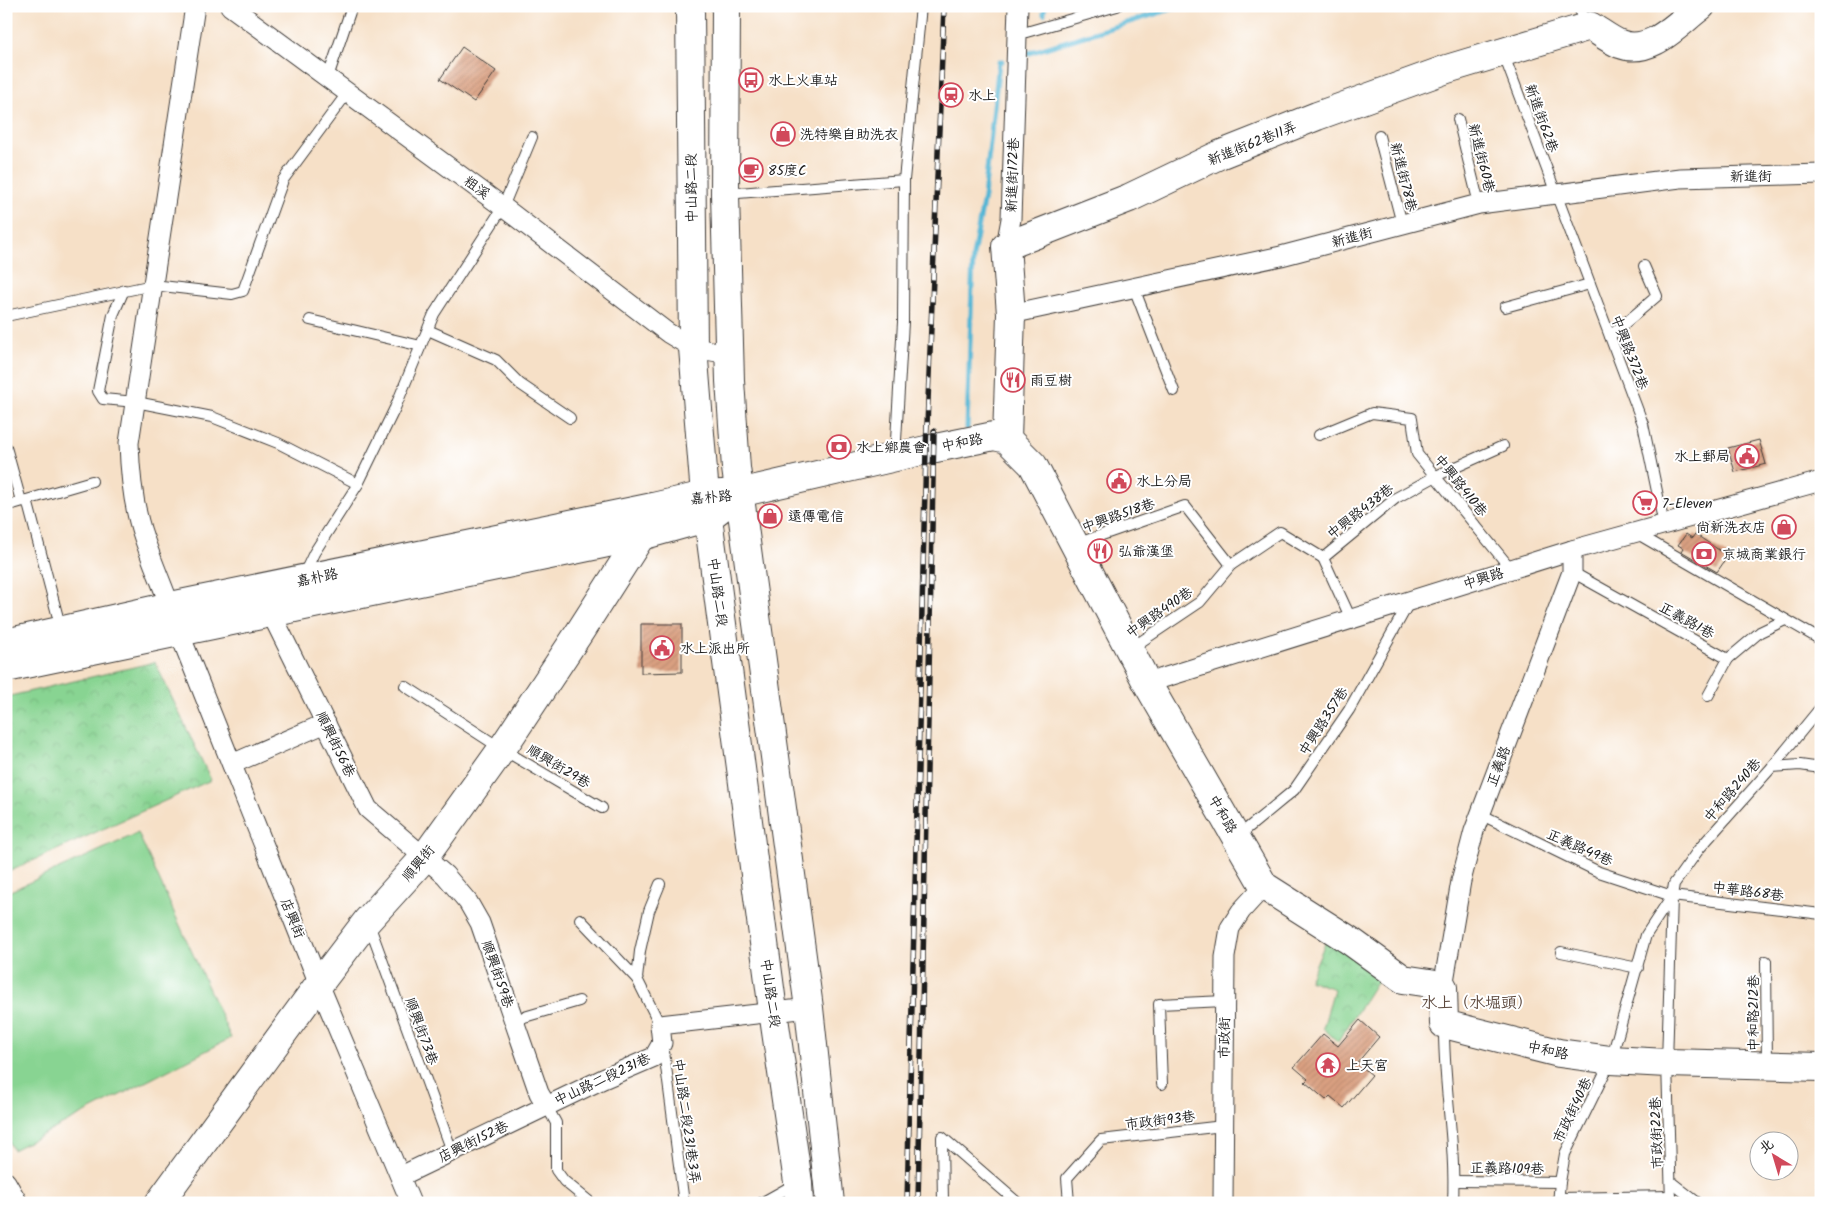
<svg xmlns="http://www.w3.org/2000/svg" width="1827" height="1209" viewBox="0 0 1827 1209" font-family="Kalam,'LXGW WenKai TC',sans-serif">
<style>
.park{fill:url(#park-crowns);stroke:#527857}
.pitch{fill:#88d492;stroke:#527857}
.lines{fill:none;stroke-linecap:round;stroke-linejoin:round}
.stream{stroke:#55b6d4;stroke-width:5}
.building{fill:url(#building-hatch)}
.lane-casing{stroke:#3d3936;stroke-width:12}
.street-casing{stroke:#3d3936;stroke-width:21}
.secondary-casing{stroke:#3d3936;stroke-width:30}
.primary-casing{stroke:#3d3936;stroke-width:30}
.lane{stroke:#fff;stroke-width:10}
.street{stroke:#fff;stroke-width:19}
.secondary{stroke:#fff;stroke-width:28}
.primary{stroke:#fff;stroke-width:28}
.rail-casing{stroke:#1c1c1c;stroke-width:5.5}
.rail{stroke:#fff;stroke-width:4;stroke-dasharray:11;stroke-linecap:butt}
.labels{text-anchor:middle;stroke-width:4;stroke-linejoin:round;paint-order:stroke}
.poi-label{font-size:14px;fill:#1c1c1c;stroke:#fff;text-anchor:start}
.street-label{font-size:14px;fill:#1c1c1c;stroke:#fff}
.quarter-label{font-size:16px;fill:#5e4a3f;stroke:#fff}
</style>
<defs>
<pattern id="park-crowns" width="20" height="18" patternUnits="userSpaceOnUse" patternTransform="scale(1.25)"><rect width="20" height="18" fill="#88d492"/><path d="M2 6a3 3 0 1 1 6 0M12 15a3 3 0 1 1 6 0" fill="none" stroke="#75b57d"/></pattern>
<pattern id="building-hatch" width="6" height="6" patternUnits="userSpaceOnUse" patternTransform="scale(1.25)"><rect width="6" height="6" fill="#daa081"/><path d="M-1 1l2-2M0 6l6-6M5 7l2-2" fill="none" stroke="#ba896f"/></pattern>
</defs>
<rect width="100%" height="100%" fill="#fff"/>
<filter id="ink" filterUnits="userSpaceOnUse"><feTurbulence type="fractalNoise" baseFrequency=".02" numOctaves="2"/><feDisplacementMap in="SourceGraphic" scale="10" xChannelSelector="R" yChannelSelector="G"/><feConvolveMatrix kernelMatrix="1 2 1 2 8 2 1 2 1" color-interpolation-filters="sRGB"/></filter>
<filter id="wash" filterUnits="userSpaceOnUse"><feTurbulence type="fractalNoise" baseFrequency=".0096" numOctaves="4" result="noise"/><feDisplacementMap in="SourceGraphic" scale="20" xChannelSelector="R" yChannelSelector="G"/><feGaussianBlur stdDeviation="1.12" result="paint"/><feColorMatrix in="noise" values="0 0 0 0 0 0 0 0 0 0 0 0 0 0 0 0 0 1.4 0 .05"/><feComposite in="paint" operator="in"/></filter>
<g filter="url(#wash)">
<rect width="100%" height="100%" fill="#f6e0c7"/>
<g class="park">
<path d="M155,662L211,780L6,873V697Z"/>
<path d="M1330,932L1383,971L1338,1042L1323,1028L1334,989L1309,980Z"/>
</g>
<path class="pitch" d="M138,833L231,1038L13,1150L6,1136V893Z"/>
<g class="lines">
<g class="stream">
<path d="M1044,14L1045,6"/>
<path d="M1029,53L1181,6"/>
<path d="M967,428L973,256L984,197L999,62L1002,61"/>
</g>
</g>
<g id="blocks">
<g class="building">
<path d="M462,47L496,71L474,102L440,79Z"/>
<path d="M1759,440L1766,464L1735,472L1728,448Z"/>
<path d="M1686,534L1692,538L1695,534L1728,556L1717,572L1681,551L1683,548L1678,545Z"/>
<path d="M641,624H682V672L641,673Z"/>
<path d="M1360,1020L1379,1037L1357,1063L1372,1075L1344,1108L1330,1096L1326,1100L1305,1082L1308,1079L1294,1067L1323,1034L1338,1046Z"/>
</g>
</g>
</g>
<g filter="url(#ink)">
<use href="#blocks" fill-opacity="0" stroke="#3d3936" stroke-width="1"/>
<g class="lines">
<g class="lane-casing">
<g id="lane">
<path d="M1577,6L1589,24"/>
<path d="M1016,35L1117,6"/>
<path d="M1503,53L1643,424L1664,525"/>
<path d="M328,77L352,6"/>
<path d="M1458,119L1479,204"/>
<path d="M1379,136L1402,224"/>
<path d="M725,194L904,180"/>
<path d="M1134,288L1174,391"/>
<path d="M124,290L113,315L98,391L103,399L136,402L212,417L278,443L358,484"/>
<path d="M1505,307L1590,284"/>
<path d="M6,316L153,285L232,294L243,291L283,180L348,92"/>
<path d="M310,320L421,346"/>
<path d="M428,330L496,360L520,384L570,418"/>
<path d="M1610,336L1657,296L1644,266"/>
<path d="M1319,435L1372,413L1412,418L1417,454L1511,569"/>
<path d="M6,447L21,501"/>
<path d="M895,457L903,322L904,180L921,6"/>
<path d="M27,500L61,629"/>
<path d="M6,506L92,481"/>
<path d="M1636,533L1821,640"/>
<path d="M1076,544L1185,506L1231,565"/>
<path d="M1572,572L1728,659L1760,632L1785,620"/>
<path d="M304,574L314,553L358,484L395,408L434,314L503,207L532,137"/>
<path d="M1351,619L1323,558L1396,498L1436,476L1503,446"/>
<path d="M1130,649L1200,602L1231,565L1280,532L1323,558"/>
<path d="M405,686L502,749L602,808"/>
<path d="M1708,696L1728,659"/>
<path d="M1772,767L1800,765L1821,768"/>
<path d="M1480,814L1599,872L1672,896L1821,914"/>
<path d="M1237,837L1294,790L1349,710L1410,601"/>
<path d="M580,919L637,979"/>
<path d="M369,924L452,1151"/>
<path d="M1561,952L1638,968"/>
<path d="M1766,961L1767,1064"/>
<path d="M514,1020L579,1001"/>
<path d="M1444,1024C1443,1084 1456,1143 1453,1203"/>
<path d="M660,1025L637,979L640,951L649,911L660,884"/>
<path d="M663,1044L684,1203"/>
<path d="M1162,1084L1159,1004L1225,1001"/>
<path d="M546,1105L556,1123V1170L564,1181L591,1203"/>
<path d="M1454,1181L1560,1182"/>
<path d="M1671,1182L1698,1203"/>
<path d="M1560,1198L1671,1196"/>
<path d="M761,1203L795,1184"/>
<path d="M943,1203L942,1137L1018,1203"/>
<path d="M1069,1203L1067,1178L1101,1140L1223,1126"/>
<path d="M1558,1203L1560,1182L1565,1154L1611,1060L1646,935L1671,897"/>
<path d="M1671,1203L1667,1063L1672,896L1674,884L1699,849L1772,767L1821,707"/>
</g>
</g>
<g class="street-casing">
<g id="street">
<path d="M195,6L129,443C130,476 133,507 144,538C155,570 169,600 179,632L319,984L411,1203"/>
<path d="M230,6L503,207L668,333L693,348L730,354"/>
<path d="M1006,246L1011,219L1018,6"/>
<path d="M1011,314L1281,256L1479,204L1680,178L1821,174"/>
<path d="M271,613L368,809L445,875L468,902L480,923L539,1093L546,1105"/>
<path d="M1147,683L1572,550L1821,481"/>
<path d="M232,764L326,723"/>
<path d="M1443,987L1461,881L1474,831L1572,572V550"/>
<path d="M401,1176L603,1079L654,1057L662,1043L660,1025L809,1008"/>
<path d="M6,1182L18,1203"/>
<path d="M1223,1203L1225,957L1230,928L1241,911L1264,886"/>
</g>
</g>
<g class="secondary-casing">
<g id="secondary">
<path d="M1007,439L1011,314L1006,246L1129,198L1219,155L1317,116L1447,69L1590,26C1600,32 1610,40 1620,44C1651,56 1678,23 1701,6"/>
<path d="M6,643L171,606L653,507L705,495L739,493L926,450L994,436L1007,439L1033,465L1147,683L1264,886L1349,940L1403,979L1430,983L1443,987L1444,1024L1559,1053L1611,1060L1667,1063L1821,1067"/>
<path d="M6,668L641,536L709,517L726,504"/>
<path d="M159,1203L319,984L367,921L424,858L502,749L579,633L641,536L653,507"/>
</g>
</g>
<g class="primary-casing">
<g id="primary">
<path d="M690,6L693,348L705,495L773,1011L798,1182L799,1203"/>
<path d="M726,6L725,194L730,381L736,468L809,1008L830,1203"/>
</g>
</g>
<use href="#lane" class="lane"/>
<use href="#street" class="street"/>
<use href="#secondary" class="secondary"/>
<use href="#primary" class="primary"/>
<g class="rail-casing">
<g id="rail">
<path d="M907,1203L926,450L944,6"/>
<path d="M918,1203L934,431"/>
</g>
</g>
<use href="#rail" class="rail"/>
</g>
</g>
<defs>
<g id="bus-ring" transform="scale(1.25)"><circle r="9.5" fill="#fff" stroke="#d1495b" stroke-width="1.5"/><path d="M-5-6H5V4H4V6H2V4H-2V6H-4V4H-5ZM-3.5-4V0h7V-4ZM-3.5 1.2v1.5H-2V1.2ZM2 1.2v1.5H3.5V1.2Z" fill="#d1495b"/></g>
<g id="station-ring" transform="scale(1.25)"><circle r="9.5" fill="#fff" stroke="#d1495b" stroke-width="1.5"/><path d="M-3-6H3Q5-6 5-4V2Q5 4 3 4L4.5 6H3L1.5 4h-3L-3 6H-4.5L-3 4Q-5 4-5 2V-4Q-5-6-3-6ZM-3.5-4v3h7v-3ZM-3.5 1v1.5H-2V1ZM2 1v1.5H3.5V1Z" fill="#d1495b"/></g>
<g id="shop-ring" transform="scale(1.25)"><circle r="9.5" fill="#fff" stroke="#d1495b" stroke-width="1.5"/><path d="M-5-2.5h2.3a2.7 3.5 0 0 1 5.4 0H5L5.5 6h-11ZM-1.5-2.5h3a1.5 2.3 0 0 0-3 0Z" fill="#d1495b"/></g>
<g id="cafe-ring" transform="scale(1.25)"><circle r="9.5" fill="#fff" stroke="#d1495b" stroke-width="1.5"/><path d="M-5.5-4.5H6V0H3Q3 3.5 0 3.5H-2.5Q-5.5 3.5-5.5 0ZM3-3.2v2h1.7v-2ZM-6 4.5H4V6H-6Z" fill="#d1495b"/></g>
<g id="restaurant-ring" transform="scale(1.25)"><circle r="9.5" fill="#fff" stroke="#d1495b" stroke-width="1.5"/><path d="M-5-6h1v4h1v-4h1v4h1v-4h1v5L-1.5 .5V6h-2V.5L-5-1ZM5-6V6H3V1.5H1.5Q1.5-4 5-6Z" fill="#d1495b"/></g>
<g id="bank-ring" transform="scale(1.25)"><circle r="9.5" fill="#fff" stroke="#d1495b" stroke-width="1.5"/><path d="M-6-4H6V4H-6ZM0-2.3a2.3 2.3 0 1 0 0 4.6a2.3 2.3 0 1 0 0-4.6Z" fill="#d1495b"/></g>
<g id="civic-ring" transform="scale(1.25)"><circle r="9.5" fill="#fff" stroke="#d1495b" stroke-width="1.5"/><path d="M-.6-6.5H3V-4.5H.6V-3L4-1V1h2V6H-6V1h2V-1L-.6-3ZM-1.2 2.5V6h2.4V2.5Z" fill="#d1495b"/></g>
<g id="supermarket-ring" transform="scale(1.25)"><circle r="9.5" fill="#fff" stroke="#d1495b" stroke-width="1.5"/><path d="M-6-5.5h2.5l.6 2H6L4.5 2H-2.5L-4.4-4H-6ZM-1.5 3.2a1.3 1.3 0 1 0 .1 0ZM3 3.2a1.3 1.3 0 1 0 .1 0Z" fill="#d1495b"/></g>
<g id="temple-ring" transform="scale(1.25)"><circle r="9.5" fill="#fff" stroke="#d1495b" stroke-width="1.5"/><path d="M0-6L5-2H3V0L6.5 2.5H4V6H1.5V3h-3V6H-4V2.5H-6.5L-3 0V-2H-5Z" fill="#d1495b"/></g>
</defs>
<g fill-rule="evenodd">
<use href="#bus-ring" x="751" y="80"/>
<use href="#station-ring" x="951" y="95"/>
<use href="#shop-ring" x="783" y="134"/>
<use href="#cafe-ring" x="751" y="170"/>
<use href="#restaurant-ring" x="1013" y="380"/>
<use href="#bank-ring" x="839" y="447"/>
<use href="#civic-ring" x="1747" y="456"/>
<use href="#civic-ring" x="1119" y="481"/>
<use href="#supermarket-ring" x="1645" y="503"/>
<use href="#shop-ring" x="770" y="516"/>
<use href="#shop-ring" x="1784" y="527"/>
<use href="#restaurant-ring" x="1100" y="551"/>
<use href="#bank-ring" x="1704" y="554"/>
<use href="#civic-ring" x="662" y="648"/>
<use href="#temple-ring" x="1328" y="1065"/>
</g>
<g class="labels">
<g class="poi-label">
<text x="768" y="85">水上火車站</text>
<text x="968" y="100">水上</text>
<text x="800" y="139">洗特樂自助洗衣</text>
<text x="768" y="175">85度C</text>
<text x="1030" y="385">雨豆樹</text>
<text x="856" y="452">水上鄉農會</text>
<text x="1730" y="461" text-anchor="end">水上郵局</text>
<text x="1136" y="486">水上分局</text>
<text x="1662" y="508">7-Eleven</text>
<text x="788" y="521">遠傳電信</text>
<text x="1766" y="532" text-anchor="end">尚新洗衣店</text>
<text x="1118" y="556">弘爺漢堡</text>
<text x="1722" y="559">京城商業銀行</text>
<text x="680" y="653">水上派出所</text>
<text x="1346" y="1070">上天宮</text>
</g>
<g class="street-label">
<text transform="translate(1542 118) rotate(70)" y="5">新進街62巷</text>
<text transform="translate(1252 143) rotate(-22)" y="5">新進街62巷11弄</text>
<text transform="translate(1482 158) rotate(76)" y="5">新進街60巷</text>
<text transform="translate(1012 175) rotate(-88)" y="5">新進街172巷</text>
<text transform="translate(1751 176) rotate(-1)" y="5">新進街</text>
<text transform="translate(1404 177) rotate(76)" y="5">新進街78巷</text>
<text transform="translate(477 187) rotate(37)" y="5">粗溪</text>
<text transform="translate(691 188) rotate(-91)" y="5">中山路二段</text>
<text transform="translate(1352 237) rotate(-15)" y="5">新進街</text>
<text transform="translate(1630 352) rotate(69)" y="5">中興路372巷</text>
<text transform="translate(962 442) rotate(-11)" y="5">中和路</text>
<text transform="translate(1461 485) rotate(51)" y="5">中興路410巷</text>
<text transform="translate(711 497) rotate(-5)" y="5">嘉朴路</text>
<text transform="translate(1360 511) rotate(-38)" y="5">中興路438巷</text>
<text transform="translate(1118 515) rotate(-19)" y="5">中興路518巷</text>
<text transform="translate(317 577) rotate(-12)" y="5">嘉朴路</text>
<text transform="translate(1483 578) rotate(-17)" y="5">中興路</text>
<text transform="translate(718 592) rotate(82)" y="5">中山路二段</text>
<text transform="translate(1159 612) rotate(-35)" y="5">中興路490巷</text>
<text transform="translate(1687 620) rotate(29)" y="5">正義路1巷</text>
<text transform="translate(1323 721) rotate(-57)" y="5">中興路357巷</text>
<text transform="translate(336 744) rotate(64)" y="5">順興街56巷</text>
<text transform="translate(559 766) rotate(31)" y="5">順興街29巷</text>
<text transform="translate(1498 766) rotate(-69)" y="5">正義路</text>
<text transform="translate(1732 790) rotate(-49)" y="5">中和路240巷</text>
<text transform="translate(1223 814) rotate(60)" y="5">中和路</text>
<text transform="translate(1580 847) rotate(24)" y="5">正義路49巷</text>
<text transform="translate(418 863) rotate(-50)" y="5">順興街</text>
<text transform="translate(1748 891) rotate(7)" y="5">中華路68巷</text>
<text transform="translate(293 918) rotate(68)" y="5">店興街</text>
<text transform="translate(498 974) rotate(71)" y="5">順興街59巷</text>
<text transform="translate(771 993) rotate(82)" y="5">中山路二段</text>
<text transform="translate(1753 1013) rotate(-90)" y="5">中和路212巷</text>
<text transform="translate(422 1031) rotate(70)" y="5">順興街73巷</text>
<text transform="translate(1224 1038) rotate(-89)" y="5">市政街</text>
<text transform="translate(1548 1050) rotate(12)" y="5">中和路</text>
<text transform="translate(602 1079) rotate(-25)" y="5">中山路二段231巷</text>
<text transform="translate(1572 1110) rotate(-64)" y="5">市政街40巷</text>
<text transform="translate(1160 1120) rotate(-7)" y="5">市政街93巷</text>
<text transform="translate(687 1121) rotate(82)" y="5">中山路二段231巷3弄</text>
<text transform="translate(1656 1133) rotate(-92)" y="5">市政街22巷</text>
<text transform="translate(473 1141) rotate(-26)" y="5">店興街152巷</text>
<text transform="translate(1507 1168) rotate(1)" y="5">正義路109巷</text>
</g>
<g class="quarter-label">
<text x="1477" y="1008">水上（水堀頭）</text>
</g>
</g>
<rect width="1827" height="1209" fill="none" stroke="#fff" stroke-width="25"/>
<g transform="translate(1774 1156) rotate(322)"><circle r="24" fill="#ffffff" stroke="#a4a4a4"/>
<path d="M0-4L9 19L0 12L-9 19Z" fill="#d1495b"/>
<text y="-8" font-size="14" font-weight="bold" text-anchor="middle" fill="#1c1c1c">北</text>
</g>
</svg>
